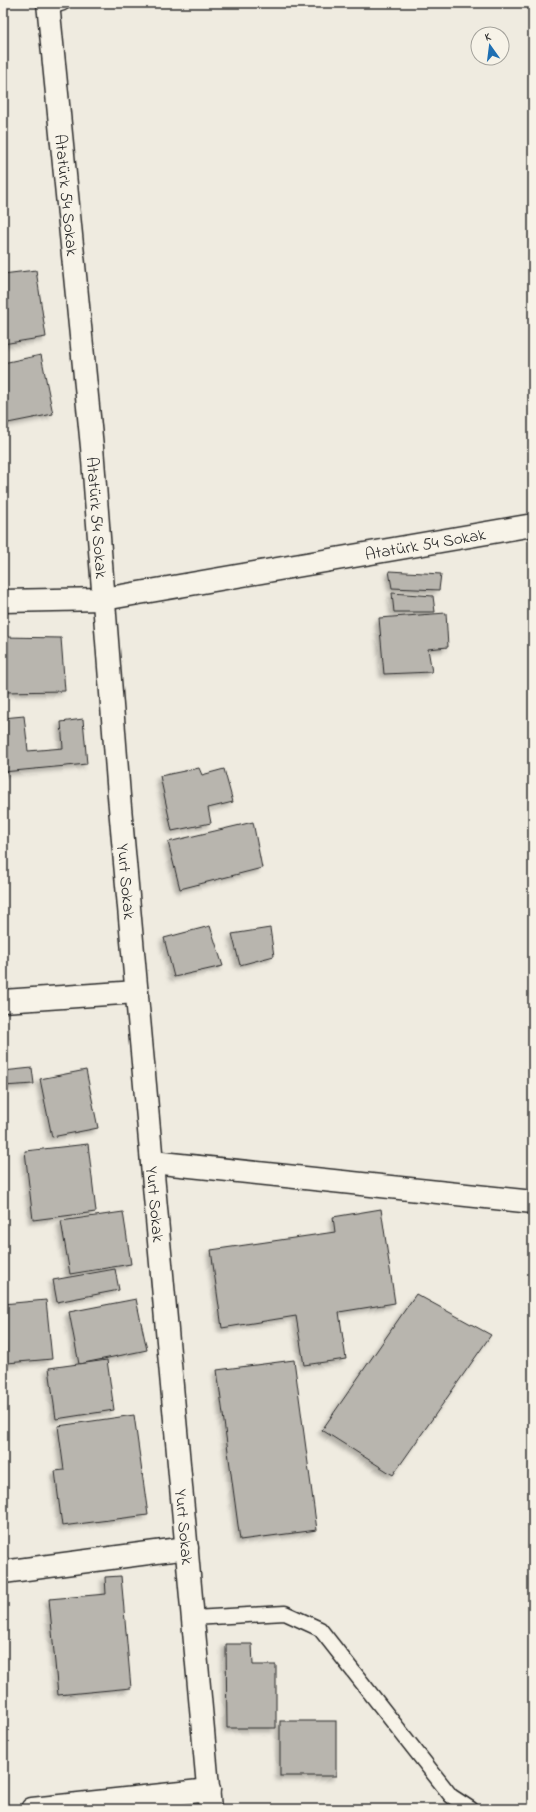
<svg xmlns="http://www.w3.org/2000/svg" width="536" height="1812" viewBox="0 0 536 1812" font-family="'Indie Flower',sans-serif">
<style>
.building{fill:#b8b5ae;stroke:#2b2b2b;filter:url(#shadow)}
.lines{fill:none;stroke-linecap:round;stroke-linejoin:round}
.service-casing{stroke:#2b2b2b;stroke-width:17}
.minor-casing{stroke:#2b2b2b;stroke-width:25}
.tertiary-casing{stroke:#2b2b2b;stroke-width:25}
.service{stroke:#f7f3e8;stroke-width:14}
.minor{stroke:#f7f3e8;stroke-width:22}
.tertiary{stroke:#f7f3e8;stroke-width:22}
.labels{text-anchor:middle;stroke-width:3;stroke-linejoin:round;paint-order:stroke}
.street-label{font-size:17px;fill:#2b2b2b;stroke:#f7f3e8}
</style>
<defs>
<filter id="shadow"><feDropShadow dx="-3.5" dy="3.5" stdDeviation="2" flood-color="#0004"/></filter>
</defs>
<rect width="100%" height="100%" fill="#efebe0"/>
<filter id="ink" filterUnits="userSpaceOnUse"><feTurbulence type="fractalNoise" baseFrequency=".025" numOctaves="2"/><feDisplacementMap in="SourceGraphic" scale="8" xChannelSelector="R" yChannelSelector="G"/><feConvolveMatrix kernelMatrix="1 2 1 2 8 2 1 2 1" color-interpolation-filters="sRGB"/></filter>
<g filter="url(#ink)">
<g class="building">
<path d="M36,270L46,337L3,344V274Z"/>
<path d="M41,355L53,414L3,424V363Z"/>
<path d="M389,571L441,574L439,590L392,588Z"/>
<path d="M392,593L433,596L435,612H394Z"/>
<path d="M446,613L448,647L428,649L432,672L384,674L379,618Z"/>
<path d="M3,637L61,638L65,691L3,692Z"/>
<path d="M24,716L28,751L63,748L61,722L83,719L87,764L3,772V718Z"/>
<path d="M199,768L202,775L224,769L233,802L208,808L211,823L172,831L160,776Z"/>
<path d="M253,822L262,868L180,889L168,842Z"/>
<path d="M210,926L223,966L174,977L164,938Z"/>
<path d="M270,928L274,956L240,965L232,934Z"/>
<path d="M32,1068L34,1084L3,1086V1071Z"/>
<path d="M86,1070L98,1128L52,1137L40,1079Z"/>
<path d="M88,1144L96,1212L33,1220L25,1151Z"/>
<path d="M381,1209L395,1303L339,1312L346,1359L304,1365L296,1316L222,1328L211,1250L335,1232L333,1217Z"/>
<path d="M123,1212L131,1264L70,1274L61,1221Z"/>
<path d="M115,1269L119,1290L57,1302L53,1280Z"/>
<path d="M416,1294L491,1335L393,1475L322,1430Z"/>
<path d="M136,1299L147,1350L79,1364L69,1312Z"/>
<path d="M46,1300L52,1359L7,1363L3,1304Z"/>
<path d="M107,1360L114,1410L56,1419L49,1368Z"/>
<path d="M294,1360L317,1530L240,1540L217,1370Z"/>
<path d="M134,1415L148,1515L62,1526L55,1471L64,1470L58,1426Z"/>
<path d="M121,1576L131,1688L58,1695L49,1599L106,1594L105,1577Z"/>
<path d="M226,1644H252L253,1665H276V1728H227Z"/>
<rect x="280" y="1721" width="56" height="55"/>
</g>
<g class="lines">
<g class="service-casing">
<g id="service">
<path d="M48,8L63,3"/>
<path d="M193,1618L285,1613L320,1629L451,1796L471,1809"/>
</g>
</g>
<g class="minor-casing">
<g id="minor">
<path d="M3,1001L137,992"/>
<path d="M152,1162L533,1202"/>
<path d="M3,1572L187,1548"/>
<path d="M32,1809L209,1790"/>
</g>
</g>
<g class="tertiary-casing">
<g id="tertiary">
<path id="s1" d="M48,3L92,447L119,796L210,1809"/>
<path id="s2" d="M3,601L104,599L533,525"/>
</g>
</g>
<use href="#service" class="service"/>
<use href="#minor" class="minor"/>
<use href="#tertiary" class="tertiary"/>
</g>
</g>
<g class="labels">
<g class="street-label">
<text dy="6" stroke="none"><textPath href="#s1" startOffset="193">Atatürk 54 Sokak</textPath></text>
<text dy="6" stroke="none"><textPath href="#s1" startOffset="517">Atatürk 54 Sokak</textPath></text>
<text dy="6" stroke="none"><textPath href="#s2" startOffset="427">Atatürk 54 Sokak</textPath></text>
<text dy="6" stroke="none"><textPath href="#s1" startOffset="882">Yurt Sokak</textPath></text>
<text dy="6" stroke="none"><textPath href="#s1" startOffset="1206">Yurt Sokak</textPath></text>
<text dy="6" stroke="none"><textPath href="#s1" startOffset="1530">Yurt Sokak</textPath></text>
</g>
</g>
<rect width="536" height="1812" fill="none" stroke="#f7f3e8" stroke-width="16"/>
<rect x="8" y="8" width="520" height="1796" fill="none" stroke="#2b2b2b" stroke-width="1.5" filter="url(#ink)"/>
<g transform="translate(490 46) rotate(346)"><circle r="19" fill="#f7f3e8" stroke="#a5a39c"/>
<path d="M0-3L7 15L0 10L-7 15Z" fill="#1f6fb2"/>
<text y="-6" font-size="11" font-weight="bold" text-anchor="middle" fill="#2b2b2b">K</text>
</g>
</svg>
